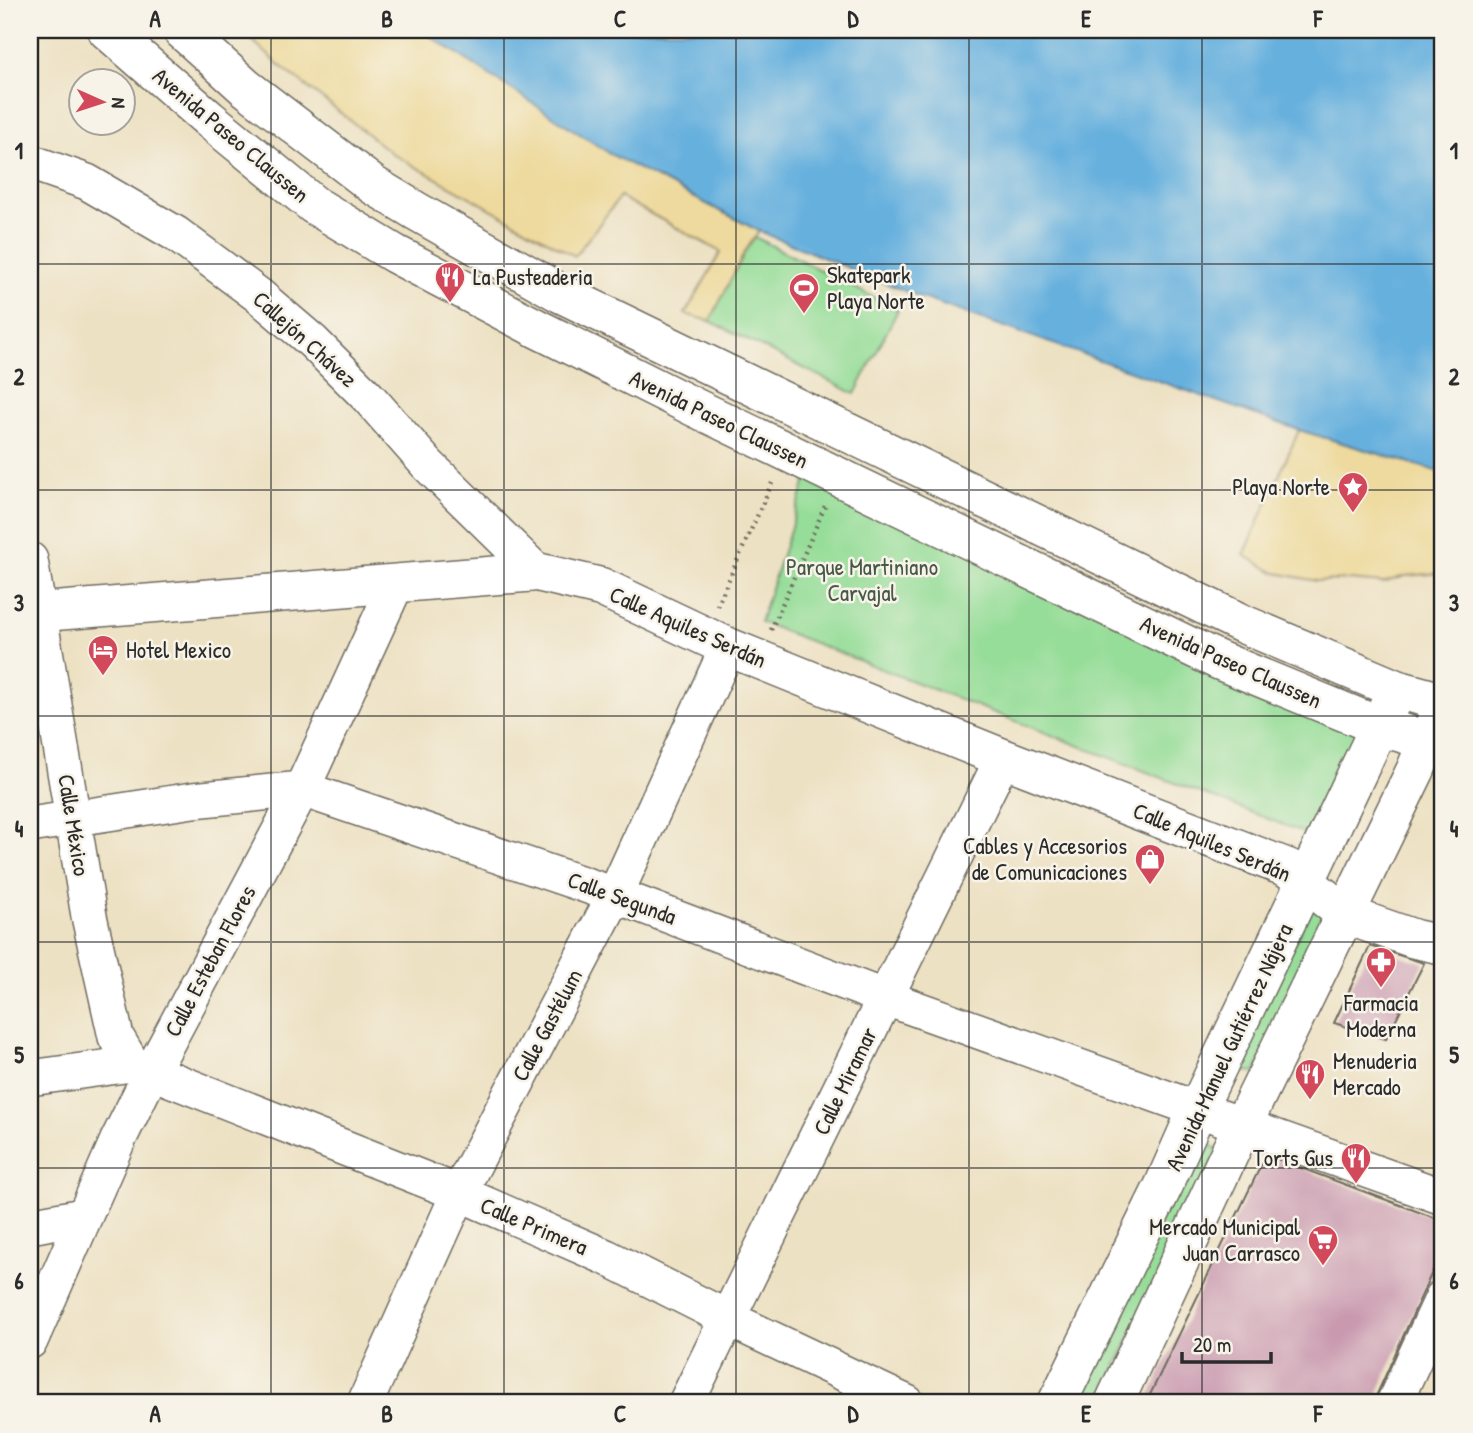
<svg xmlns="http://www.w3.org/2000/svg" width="1473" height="1433" viewBox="0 0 1473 1433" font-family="'Patrick Hand',sans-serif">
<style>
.green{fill:#95dd98;stroke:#608462;stroke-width:2}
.sand{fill:#eeda9e;stroke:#8c8264;stroke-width:2}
.water{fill:#66b0de;stroke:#486e84;stroke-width:2}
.building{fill:#c999af}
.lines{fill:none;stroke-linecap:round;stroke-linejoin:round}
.minor-casing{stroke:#6f6b60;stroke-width:38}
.tertiary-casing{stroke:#6f6b60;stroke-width:41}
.primary-casing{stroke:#6f6b60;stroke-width:41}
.path{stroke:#6f6b60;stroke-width:4.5;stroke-dasharray:2 5;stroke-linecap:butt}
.minor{stroke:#fff;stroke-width:35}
.tertiary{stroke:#fff;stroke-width:38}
.primary{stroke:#fff;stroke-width:38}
.grid{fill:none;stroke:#2b2b2b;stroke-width:2;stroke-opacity:0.55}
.labels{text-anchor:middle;stroke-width:5;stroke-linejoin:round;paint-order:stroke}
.street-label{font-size:23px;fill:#2b2b2b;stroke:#f7f3e8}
.poi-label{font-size:23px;fill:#2b2b2b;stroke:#f7f3e8;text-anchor:start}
.park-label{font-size:23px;fill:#465846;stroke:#f7f3e8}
.neatline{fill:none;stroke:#2b2b2b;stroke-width:2.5}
.grid-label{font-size:23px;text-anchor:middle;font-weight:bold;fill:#2b2b2b}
</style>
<rect width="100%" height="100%" fill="#f7f3e8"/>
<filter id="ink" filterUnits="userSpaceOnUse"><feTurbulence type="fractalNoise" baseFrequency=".0143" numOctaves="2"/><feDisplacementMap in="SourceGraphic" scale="14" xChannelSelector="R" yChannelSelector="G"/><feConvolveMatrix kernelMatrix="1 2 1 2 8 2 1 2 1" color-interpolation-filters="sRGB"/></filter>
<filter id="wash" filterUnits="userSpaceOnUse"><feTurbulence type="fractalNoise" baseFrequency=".00686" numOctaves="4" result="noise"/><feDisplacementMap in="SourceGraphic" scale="28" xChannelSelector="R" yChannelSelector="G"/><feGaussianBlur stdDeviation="1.57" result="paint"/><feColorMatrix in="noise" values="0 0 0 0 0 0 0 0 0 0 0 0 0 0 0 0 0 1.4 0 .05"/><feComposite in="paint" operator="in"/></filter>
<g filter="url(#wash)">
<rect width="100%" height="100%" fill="#ede1c3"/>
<g class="green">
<path d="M753,236L898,310L855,394L710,321Z"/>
<path d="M809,472L1361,729L1312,836L760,622Z"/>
<path d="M1313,905L1326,914L1256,1072L1240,1071L1237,1058Z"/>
<path d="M1207,1141L1218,1151L1099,1403H1071L1196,1146Z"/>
</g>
<g class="sand">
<path d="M241,30H421L612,155L759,231L744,253L710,321L685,314L721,252L620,197L575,256L393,154L278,64Z"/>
<path d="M1299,430L1443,473V573L1405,576L1383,583L1349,580L1317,581L1276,573L1244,555Z"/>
</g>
<path class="water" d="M421,30H1443V473L1299,430L922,298L759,231L612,155Z"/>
<g id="blocks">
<g class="building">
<path d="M1370,946L1424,963L1386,1039L1334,1023Z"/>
<path d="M1266,1155L1443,1221V1248L1373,1403H1146Z"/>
</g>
</g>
</g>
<g filter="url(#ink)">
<use href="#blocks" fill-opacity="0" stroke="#6f6b60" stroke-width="2"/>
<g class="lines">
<g class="minor-casing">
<g id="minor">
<path d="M30,162L87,182L176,234L258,295L313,342L368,397L427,464L537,572"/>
<path d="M30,560L89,916L116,1037L132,1064L459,1193L606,1257L727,1318L907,1403"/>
<path d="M30,825L193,800L302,789L615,895L886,998L1443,1197"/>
<path d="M30,1078L132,1064"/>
<path d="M30,1226L83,1216"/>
<path d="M30,1341L118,1140L152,1071L302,789L396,584"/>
<path d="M365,1403L459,1193L615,895L728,647"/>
<path d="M686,1403L1003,758"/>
<path d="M1394,1403L1443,1297"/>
</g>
</g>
<g class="tertiary-casing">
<path id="tertiary" d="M30,613L537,572L601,587L728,647L1003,758L1288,868L1346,915L1415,939L1443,945"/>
</g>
<g class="primary-casing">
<g id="primary">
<path d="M107,30L209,119L314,205L395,254L538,329L696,408L1218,660L1381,727L1443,745"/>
<path d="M182,30L245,87L373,185L416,211L560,293L1243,624L1396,689L1443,702"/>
<path d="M1057,1403L1164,1185L1198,1108L1390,704"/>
<path d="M1114,1403L1243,1124L1415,771L1437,719"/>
</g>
</g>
<g class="path">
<path d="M717,606L772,483"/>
<path d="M771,630L825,506"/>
</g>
<use href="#minor" class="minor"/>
<use href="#tertiary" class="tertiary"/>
<use href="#primary" class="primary"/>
</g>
</g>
<path class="grid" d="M271,30V1403M504,30V1403M736,30V1403M969,30V1403M1202,30V1403M30,264H1443M30,490H1443M30,716H1443M30,942H1443M30,1168H1443"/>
<defs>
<g id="restaurant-pin" transform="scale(1.575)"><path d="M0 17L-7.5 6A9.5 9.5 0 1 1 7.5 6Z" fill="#d1495b" stroke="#f7f3e8"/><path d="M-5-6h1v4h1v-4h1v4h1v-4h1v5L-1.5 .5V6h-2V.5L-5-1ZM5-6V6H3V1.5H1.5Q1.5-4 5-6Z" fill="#fff"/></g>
<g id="stadium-pin" transform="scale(1.575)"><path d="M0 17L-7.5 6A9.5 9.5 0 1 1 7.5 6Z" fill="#d1495b" stroke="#f7f3e8"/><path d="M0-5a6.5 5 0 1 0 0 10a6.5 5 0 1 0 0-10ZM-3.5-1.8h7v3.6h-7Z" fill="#fff"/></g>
<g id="sight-pin" transform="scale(1.575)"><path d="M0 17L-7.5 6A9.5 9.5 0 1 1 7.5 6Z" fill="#d1495b" stroke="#f7f3e8"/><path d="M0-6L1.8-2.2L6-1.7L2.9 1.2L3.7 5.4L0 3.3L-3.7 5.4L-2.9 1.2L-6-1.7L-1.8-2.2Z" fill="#fff"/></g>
<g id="hotel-pin" transform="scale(1.575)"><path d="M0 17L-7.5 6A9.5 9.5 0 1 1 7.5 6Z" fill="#d1495b" stroke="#f7f3e8"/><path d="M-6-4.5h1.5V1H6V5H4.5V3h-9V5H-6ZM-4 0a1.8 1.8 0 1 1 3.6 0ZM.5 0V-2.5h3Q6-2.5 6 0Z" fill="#fff"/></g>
<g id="shop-pin" transform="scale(1.575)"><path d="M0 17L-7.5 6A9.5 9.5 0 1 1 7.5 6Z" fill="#d1495b" stroke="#f7f3e8"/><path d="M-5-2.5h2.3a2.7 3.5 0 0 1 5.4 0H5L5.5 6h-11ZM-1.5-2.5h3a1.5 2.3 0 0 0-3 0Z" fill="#fff"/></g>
<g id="pharmacy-pin" transform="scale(1.575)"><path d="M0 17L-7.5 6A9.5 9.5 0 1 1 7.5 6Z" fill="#d1495b" stroke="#f7f3e8"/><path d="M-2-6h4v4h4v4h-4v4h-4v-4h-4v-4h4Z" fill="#fff"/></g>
<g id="supermarket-pin" transform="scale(1.575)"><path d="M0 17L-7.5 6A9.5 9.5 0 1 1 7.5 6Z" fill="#d1495b" stroke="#f7f3e8"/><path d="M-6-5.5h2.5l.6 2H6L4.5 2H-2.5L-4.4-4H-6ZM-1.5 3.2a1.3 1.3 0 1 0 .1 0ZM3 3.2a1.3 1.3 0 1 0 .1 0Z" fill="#fff"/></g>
</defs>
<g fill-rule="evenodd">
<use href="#restaurant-pin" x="450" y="277"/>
<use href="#stadium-pin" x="804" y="288"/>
<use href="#sight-pin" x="1353" y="487"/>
<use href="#hotel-pin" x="103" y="650"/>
<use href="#shop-pin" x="1150" y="859"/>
<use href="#pharmacy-pin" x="1381" y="962"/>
<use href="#restaurant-pin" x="1310" y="1074"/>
<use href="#restaurant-pin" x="1356" y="1158"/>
<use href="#supermarket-pin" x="1323" y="1240"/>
</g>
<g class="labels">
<g class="street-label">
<text transform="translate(231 135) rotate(40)" y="8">Avenida Paseo Claussen</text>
<text transform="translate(305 339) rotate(42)" y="8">Callejón Chávez</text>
<text transform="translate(719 419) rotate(26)" y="8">Avenida Paseo Claussen</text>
<text transform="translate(688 627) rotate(24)" y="8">Calle Aquiles Serdán</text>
<text transform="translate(1231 662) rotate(24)" y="8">Avenida Paseo Claussen</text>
<text transform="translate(74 825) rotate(81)" y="8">Calle México</text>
<text transform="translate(1212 842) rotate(23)" y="8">Calle Aquiles Serdán</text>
<text transform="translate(622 898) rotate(20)" y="8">Calle Segunda</text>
<text transform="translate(210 961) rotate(-62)" y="8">Calle Esteban Flores</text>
<text transform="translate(547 1025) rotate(-62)" y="8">Calle Gastélum</text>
<text transform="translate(1229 1047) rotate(-65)" y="8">Avenida Manuel Gutiérrez Nájera</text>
<text transform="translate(845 1081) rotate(-64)" y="8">Calle Miramar</text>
<text transform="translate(534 1226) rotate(23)" y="8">Calle Primera</text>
</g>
<g class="poi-label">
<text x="827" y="283">Skatepark<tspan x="827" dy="26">Playa Norte</tspan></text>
<text x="473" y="285">La Pusteaderia</text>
<text x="1330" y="495" text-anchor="end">Playa Norte</text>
<text x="126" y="658">Hotel Mexico</text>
<text x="1127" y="854" text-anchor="end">Cables y Accesorios<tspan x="1127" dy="26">de Comunicaciones</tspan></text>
<text x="1381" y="1011" text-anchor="middle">Farmacia<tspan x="1381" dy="26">Moderna</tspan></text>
<text x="1333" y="1069">Menuderia<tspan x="1333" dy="26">Mercado</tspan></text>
<text x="1333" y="1166" text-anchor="end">Torts Gus</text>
<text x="1300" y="1235" text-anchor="end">Mercado Municipal<tspan x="1300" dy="26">Juan Carrasco</tspan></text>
</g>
<g class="park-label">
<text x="862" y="575">Parque Martiniano<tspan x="862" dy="26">Carvajal</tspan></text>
</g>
</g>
<rect width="1473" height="1433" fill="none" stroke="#f7f3e8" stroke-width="77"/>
<g transform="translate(102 102) rotate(93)"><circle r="33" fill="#f7f3e8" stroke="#a5a39c" stroke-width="2"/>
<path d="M0-5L12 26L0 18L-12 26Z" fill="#d1495b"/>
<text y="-10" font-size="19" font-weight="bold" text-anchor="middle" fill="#2b2b2b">N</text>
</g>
<path d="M1182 1352v10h89v-10" fill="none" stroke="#2b2b2b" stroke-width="3.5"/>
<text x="1193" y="1352" font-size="21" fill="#2b2b2b" stroke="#f7f3e8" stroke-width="5" paint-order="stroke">20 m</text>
<rect x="38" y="38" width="1396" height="1356" class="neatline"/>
<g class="grid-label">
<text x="155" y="27">A</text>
<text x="387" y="27">B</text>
<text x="620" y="27">C</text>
<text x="853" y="27">D</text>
<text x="1086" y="27">E</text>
<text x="1318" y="27">F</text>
<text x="19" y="159">1</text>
<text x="1454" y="159">1</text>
<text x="19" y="385">2</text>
<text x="1454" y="385">2</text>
<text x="19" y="611">3</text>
<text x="1454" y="611">3</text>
<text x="19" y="837">4</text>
<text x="1454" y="837">4</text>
<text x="19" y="1063">5</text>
<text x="1454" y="1063">5</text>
<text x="19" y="1289">6</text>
<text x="1454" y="1289">6</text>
<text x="155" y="1422">A</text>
<text x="387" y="1422">B</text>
<text x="620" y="1422">C</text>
<text x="853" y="1422">D</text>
<text x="1086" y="1422">E</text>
<text x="1318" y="1422">F</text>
</g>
</svg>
